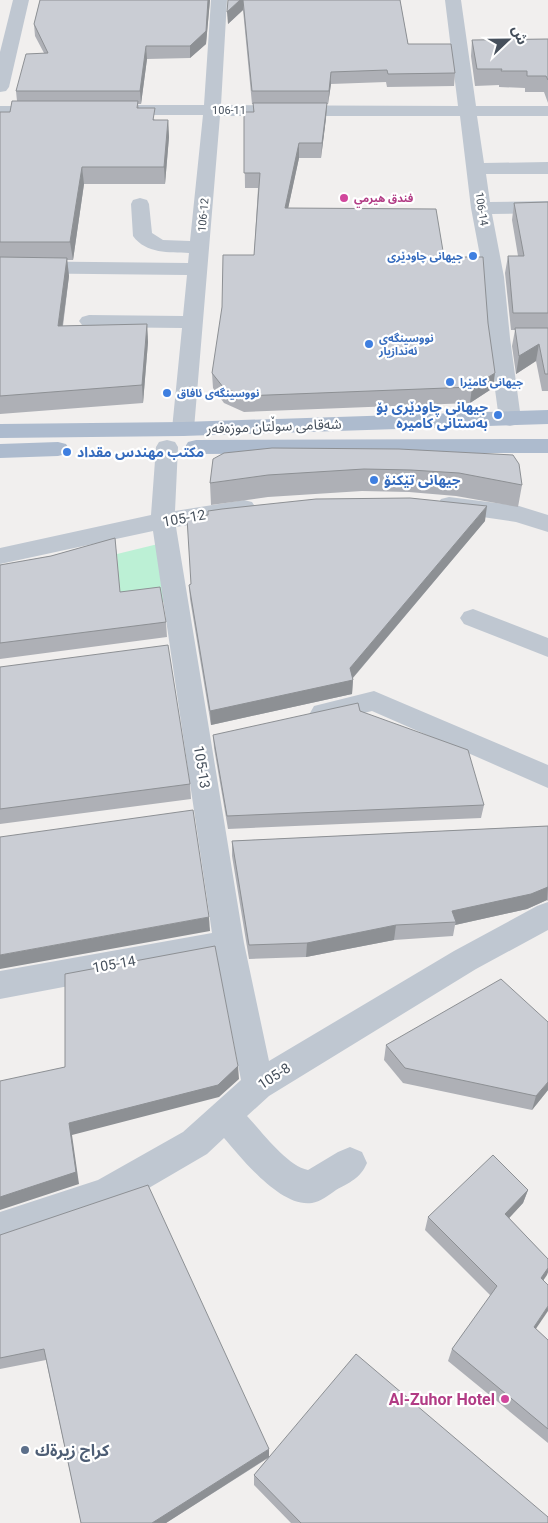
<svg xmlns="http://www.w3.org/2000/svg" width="548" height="1523" viewBox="0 0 548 1523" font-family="Roboto,'Noto Sans Arabic',sans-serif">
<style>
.green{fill:#bcf0d5}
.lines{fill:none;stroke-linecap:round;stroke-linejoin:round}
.minor{fill:#bfc7d1;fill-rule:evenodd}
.major{fill:#adbbce;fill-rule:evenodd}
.wall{fill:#aeb0b6}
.shaded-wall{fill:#8d9094}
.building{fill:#cacdd4;stroke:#8d9094}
.hotel-dot{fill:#d1479c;stroke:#fff;stroke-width:2}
.shop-dot{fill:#3f7fe0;stroke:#fff;stroke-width:2}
.service-dot{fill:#5c6f8a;stroke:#fff;stroke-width:2}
.labels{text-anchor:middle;stroke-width:4.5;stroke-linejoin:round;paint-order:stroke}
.far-street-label{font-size:11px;fill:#46505c;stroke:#fff}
.far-hotel-label{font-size:11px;font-weight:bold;fill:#b23c85;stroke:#fff;text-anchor:start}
.far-shop-label{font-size:11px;font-weight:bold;fill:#366cbe;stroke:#fff;text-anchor:start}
.shop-label{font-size:14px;font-weight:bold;fill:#366cbe;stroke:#fff;text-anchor:start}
.street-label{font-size:14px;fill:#46505c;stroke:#fff}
.near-hotel-label{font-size:16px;font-weight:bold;fill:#b23c85;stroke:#fff;text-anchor:end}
.near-service-label{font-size:16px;font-weight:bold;fill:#4e5e75;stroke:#fff;text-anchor:start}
</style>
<rect width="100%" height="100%" fill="#f1efee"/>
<path class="green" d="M158,544L164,602L121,607L117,554Z"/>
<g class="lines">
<g class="minor">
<path d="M13,0H29L9,87L6,91L0,92V52Z"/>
<path d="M211,0H227L221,105L458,106L445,0H461L476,106H548V116H477L484,163L548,162V174H486L490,202L548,201V213L492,214L504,277L510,338L521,419L518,424L510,426L502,424L499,419L488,338L484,277L471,208L460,116H220L194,429L191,434L183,436L175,434L172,429L182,328L89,327L82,325L79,321L82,317L89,315L183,316L187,275L0,273V261L188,263L189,253C169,252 146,254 133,236L131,204L133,200L140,198L147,200L149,204L152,233L163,240L190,241L203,115H116L110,114L107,110L110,106L116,105H204Z"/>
<path d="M0,106H46L52,107L55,111L52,115L46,116H0Z"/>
<path d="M167,440L175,442L178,447L175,511L244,500L252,502L256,508L252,514L244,516L176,527L244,943L269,1061L454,951L537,906L548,902V930L476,969L269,1096L247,1116C262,1132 287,1166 308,1170L338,1152L350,1147L362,1152L367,1163C360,1179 350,1182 336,1190C329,1195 320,1202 312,1203C281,1208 242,1159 224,1138L207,1154L118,1206L0,1246V1212L98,1180L183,1132L241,1080L217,958L0,999V971L212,933L153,531L0,564V548L151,515L156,447L159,442Z"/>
<path d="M449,497L519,506L548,515V532L516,522L441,511L437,505L441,499Z"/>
<path d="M473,609L548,638V657L464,624L460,618L464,612Z"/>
<path d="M374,691L548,765V788L372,711L323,723L314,720L310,713L314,706Z"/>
</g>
<g class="major">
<path d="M548,410V424L183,436L0,438V424L183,422Z"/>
<path d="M548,439V453L196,454L188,452L185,447L188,442L196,440Z"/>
<path d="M58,442L66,444L69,449L66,454L58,456L0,458V444Z"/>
</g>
</g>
<g class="wall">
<path d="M40,0H210L206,44L190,58L147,59L141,104H138L139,108L155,120H168L169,137L165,184H84L73,260H67L69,276L63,326L147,324L148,342L143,403L0,414V112H10L17,101L16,91L44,53L35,36L34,24Z"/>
<path d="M228,0H400L408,44L455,73L454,86L387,87L386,82L331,84L328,104H327L326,118L321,158H299L288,208L444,257L493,388L470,403L244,412L224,403L213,388L212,373L254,255L258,188H245L244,112H253V104H252L243,10L228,24Z"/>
<path d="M548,39V103L544,92H525V88L499,87V85L475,86L471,56L472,40Z"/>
<path d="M548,202V391H542L536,361L516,374L512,346L515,330H511L505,273L508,256H518L512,220L514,203Z"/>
<path d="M399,449L522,485L518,507L456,496L409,492L362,491L268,497L211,505L210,483Z"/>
<path d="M485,521L353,678L352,694L211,725L190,599L189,585Z"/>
<path d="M115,538L120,592L166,622L167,637L0,659V565L51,556Z"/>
<path d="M0,667L190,784L191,799L0,824Z"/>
<path d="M360,711L484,805L481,818L228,829L214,748L213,735Z"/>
<path d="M548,826V901L547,900L527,909L455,925L453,936L394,940L306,957L249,959L232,856V841Z"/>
<path d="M386,1045L548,1090L532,1110L403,1083L384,1060Z"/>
<path d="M528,1190L523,1203L509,1218L548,1259V1272L543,1280L536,1329L548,1340V1443L448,1361L452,1349L491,1296L425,1230L428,1217Z"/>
<path d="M0,1235L269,1456L548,1523H291L254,1485V1475L268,1458L166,1523H81L46,1360L0,1369Z"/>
</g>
<g class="shaded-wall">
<path d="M208,0H210L206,44L190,58V46Z"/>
<path d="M240,0H243V10L228,24L227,12Z"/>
<path d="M146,46L147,59L141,104L140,91Z"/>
<path d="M331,72V84L328,104L329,91Z"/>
<path d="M327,103L326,118L321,158L322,143Z"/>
<path d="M168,120L169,137L165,184L164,167Z"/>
<path d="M299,143V158L285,223V208Z"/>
<path d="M82,167L84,184L73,260L70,242Z"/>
<path d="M67,258L69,276L60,344L58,326Z"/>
<path d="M147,324L148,342L143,403L142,385Z"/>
<path d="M539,344L536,361L516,374L519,356Z"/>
<path d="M495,373L493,388L470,403L472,387Z"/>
<path d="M487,506L485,521L350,681L353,680L352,694L211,725L210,711L350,668Z"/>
<path d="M548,887L547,900L527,909L455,925L456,922L452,911Z"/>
<path d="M209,917L210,931L0,969V955Z"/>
<path d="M396,925L394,940L306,957L307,943Z"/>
<path d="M238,1066L239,1079L219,1097L72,1135L79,1184L0,1210V1197L69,1123Z"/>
<path d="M548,1082V1090L532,1110L536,1096Z"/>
<path d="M528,1190L523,1203L501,1227L505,1214Z"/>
<path d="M548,1268V1272L547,1275L536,1291L541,1278Z"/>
<path d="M548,1306V1311L529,1339L534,1327Z"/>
<path d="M269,1449V1457L166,1523H152Z"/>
</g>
<g class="building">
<path d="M40,0H208L206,31L190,46H146L140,91H16L26,54L48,53L34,24Z"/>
<path d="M228,0H240L227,12Z"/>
<path d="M243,0H400L408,44H451L455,73L388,74L387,70L331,72L329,91H252Z"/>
<path d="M548,39V80L546,76H527V71H501L502,69H477L472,40Z"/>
<path d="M12,101H138L137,108H155L153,120H168L164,167H82L70,242H0V112H10Z"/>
<path d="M253,103H327L322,143H299L285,208L436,209L444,257H483L488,323L495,373L472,387L243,396L223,387L212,373L222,307L223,255H254L260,173H244V112H254Z"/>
<path d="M548,202V313H513L508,256H524L514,203Z"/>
<path d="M0,257L67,258L58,326L147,324L142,385L0,396Z"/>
<path d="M515,328H548V374H545L539,344L519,356Z"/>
<path d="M272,448L399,449L513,455L519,464L522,485L459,473L411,470L364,469L268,475L210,483L213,459L224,453Z"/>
<path d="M410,498L487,506L350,668L353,680L210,711L189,585L191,584L187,518L208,515V511L222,509L316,499Z"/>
<path d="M115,538L120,592L160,587L166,622L0,643V565L51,556Z"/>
<path d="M168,645L190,784L0,809V667Z"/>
<path d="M358,703L360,711L468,750L484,805L227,816L213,735Z"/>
<path d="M193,810L209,917L0,955V837Z"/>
<path d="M548,826V887L531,894L452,911L456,922L396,925L307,943L249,945L232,841Z"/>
<path d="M215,946L238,1066L218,1085L69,1123L76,1172L0,1197V1081L65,1067V974Z"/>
<path d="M501,979L548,1022V1082L536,1096L405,1068L386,1045Z"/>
<path d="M493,1155L528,1190L505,1214L548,1259V1268L541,1278L548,1285V1306L534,1327L548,1340V1429L452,1349L497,1286L428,1217Z"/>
<path d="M148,1185L269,1449L152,1523H81L44,1349L0,1358V1235Z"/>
<path d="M356,1354L548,1517V1523H301L254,1475Z"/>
</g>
<g class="hotel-dot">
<circle cx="344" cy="198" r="5"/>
<circle cx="505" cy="1399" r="5"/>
</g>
<g class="shop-dot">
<circle cx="473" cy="256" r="5"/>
<circle cx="369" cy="344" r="5"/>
<circle cx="450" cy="382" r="5"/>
<circle cx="167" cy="393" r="5"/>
<circle cx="498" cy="415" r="5"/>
<circle cx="67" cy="452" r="5"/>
<circle cx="374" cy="480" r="5"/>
</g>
<circle class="service-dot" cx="25" cy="1450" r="5"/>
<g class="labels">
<g class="far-street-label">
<text x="229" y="114">106-11</text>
<text transform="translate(482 209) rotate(81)" y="4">106-14</text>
<text transform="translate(203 215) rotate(-85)" y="4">106-12</text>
</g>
<g class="far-hotel-label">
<text x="354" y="202">فندق هيرمي</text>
</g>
<g class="far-shop-label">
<text x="463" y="260" text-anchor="end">جیهانی چاودێری</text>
<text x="379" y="342">نووسینگەی<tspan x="379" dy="13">ئەندازیار</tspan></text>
<text x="460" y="386">جیهانی کامێرا</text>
<text x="177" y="397">نووسینگەی ئافاق</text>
</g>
<g class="shop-label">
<text x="488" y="412" text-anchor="end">جیهانی چاودێری بۆ<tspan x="488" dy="16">به‌ستانی كامیره</tspan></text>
<text x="77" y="457">مكتب مهندس مقداد</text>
<text x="384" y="485">جیهانی تێکنۆ</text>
</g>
<g class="street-label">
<text transform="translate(274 426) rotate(-2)" y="5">شەقامی سوڵتان موزەفەر</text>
<text transform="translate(184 518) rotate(-10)" y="5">105-12</text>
<text transform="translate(202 767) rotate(81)" y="5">105-13</text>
<text transform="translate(114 964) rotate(-10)" y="5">105-14</text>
<text transform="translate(274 1076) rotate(-33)" y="5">105-8</text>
</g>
<g class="near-hotel-label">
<text x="495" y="1405">Al-Zuhor Hotel</text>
</g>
<g class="near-service-label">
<text x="35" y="1456">كراج زيرةك</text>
</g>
</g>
<g transform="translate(508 40) rotate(68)" stroke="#ffffff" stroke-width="4" paint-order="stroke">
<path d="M0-4L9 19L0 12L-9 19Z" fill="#46505c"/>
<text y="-8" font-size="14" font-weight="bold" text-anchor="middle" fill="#46505c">ش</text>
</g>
</svg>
